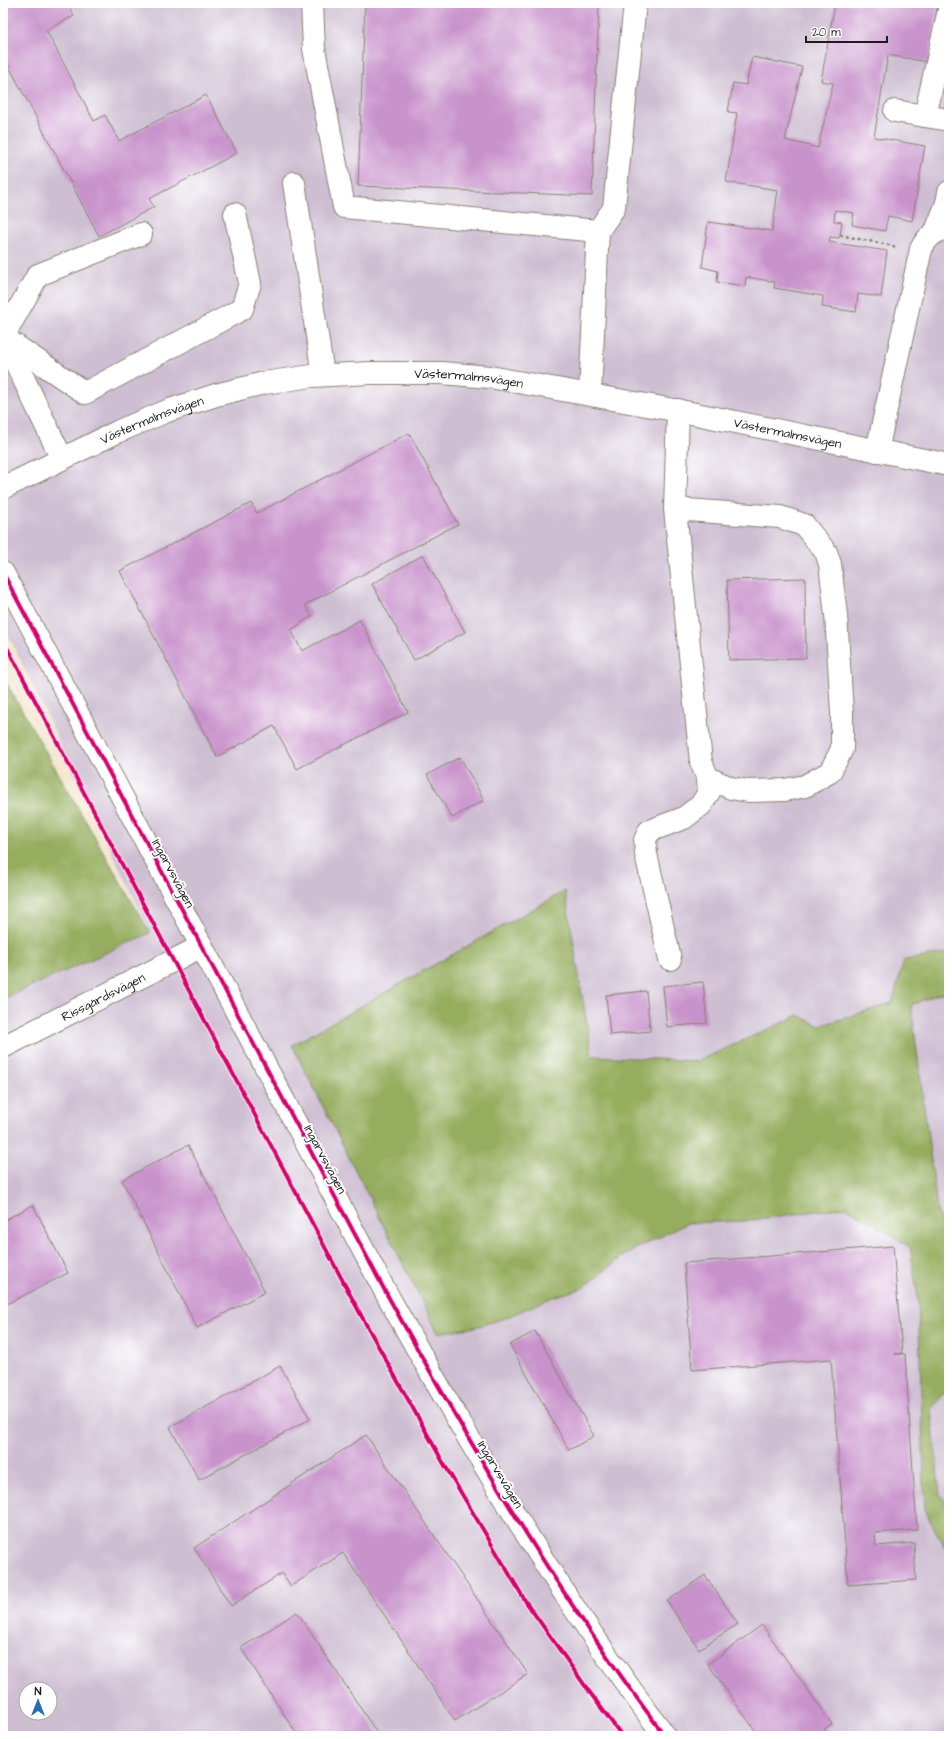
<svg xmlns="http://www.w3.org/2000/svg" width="952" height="1739" viewBox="0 0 952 1739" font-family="'Architects Daughter',sans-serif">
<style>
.industrial{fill:#cebed2;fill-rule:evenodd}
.forest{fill:#96ad5e;stroke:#59643d}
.building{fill:#c892cb}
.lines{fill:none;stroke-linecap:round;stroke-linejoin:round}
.minor-casing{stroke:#888074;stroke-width:24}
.path{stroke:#888074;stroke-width:2.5;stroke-dasharray:3 3;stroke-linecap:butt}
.minor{stroke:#fff;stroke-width:22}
.cycleway-casing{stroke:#fff;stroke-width:6}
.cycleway{stroke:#d6006c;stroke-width:4}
.labels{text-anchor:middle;stroke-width:4;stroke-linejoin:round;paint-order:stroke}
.street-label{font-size:13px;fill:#1c1c1c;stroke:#fff}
</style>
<rect width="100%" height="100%" fill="#fff"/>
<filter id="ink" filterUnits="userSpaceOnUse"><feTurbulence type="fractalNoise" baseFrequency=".025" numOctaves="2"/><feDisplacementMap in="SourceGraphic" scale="8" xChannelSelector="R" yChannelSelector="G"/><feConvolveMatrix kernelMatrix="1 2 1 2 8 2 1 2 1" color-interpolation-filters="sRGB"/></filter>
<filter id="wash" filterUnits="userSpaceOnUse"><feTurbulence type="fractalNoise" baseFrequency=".012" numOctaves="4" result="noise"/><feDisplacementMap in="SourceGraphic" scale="16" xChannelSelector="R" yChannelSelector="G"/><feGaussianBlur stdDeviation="0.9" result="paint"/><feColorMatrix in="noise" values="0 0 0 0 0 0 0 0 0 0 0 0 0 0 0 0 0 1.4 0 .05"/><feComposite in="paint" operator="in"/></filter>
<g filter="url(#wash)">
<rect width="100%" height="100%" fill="#f3e4cb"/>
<path class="industrial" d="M3,3H949V1736H3V999L150,932L3,624ZM26,1689H50V1713H26Z"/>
<g class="forest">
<path d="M3,677L150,933L3,999Z"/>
<path d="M565,891L592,1056L698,1061L799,1015L819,1026L892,1003L904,960L949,953V990L911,1005L938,1215L949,1224V1388L931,1409L940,1495L949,1503V1556L925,1511L918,1298L910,1247L846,1207L744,1221L688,1223L627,1253L583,1288L553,1297L505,1318L476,1327L438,1333L292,1045Z"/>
</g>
<g id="blocks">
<g class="building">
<path d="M3,3H67L74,16L46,30L94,121L105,115L119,141L206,95L237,153L149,199L154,207L99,236L3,55Z"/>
<path d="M365,3H599L592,196L358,186Z"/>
<path d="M835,3H938L928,62L888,55L874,137L925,146L912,221L888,216L885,231L852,225L854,213L835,210L834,221L842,222L840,235L839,238L830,237L829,242L887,251L881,297L858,294L856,312L822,307L823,296L774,288L775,282L746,277L745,286L717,282L718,271L702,267L708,222L772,231L778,190L726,182L737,113L728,112L733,83L746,85L752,57L802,67L785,140L818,148L833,83L821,81Z"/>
<path d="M409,433L458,524L305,605L312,616L291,630L302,651L360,620L408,712L297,769L274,726L217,757L120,571L251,503L257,513Z"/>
<path d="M423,555L465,632L414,660L372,584Z"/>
<path d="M805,578L806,658L729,660L727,580Z"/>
<path d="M460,757L484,800L452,818L427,775Z"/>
<path d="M703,982L707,1023L667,1027L663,986Z"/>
<path d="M646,991L650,1031L610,1035L606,995Z"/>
<path d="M188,1145L265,1292L197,1328L122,1180Z"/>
<path d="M33,1205L68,1273L3,1306V1221Z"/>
<path d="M893,1246L902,1353L895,1354H905L917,1530L875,1533L876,1546L914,1543L916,1580L848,1585L831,1359L692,1370L684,1263Z"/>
<path d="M535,1331L594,1436L569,1450L510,1345Z"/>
<path d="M280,1366L310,1419L199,1480L170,1427Z"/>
<path d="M366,1435L528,1674L455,1721L343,1553L291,1586L282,1573L231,1606L194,1548Z"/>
<path d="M705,1575L738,1624L699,1649L667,1601Z"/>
<path d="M297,1612L379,1736H298L241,1648Z"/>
<path d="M762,1625L832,1724L824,1729L829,1736H759L708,1664Z"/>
</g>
</g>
</g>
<g filter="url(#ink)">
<use href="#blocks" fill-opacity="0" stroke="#888074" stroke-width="1"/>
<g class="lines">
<g class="minor-casing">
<g id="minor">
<path d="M312,3L314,49L344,207L598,231L614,208L635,3"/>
<path d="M895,111L949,120"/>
<path d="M925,116L949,10"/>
<path d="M294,183L323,375"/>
<path d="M936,231L947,203L949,192"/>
<path d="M3,337L85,393L242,309L250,283L235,214"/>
<path d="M3,337L38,275L141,234"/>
<path d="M4,338L62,459"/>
<path d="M590,394L598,231"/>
<path d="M877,451L921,249C928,235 935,232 949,226"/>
<path id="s1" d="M3,488L119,431L167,411L216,395L264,383L312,376L370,373H441L490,377L691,413L949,465"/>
<path d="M675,509L780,517L804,525L826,552L830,564L836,615L842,713V749L830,772L805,786L785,790L748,791L731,788L708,778L701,762L675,509L678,410"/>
<path d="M3,573L384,1289C469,1443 558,1595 665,1736"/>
<path d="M670,959L646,854L645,840L649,831L684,818L701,805L709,792L708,778"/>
<path id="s2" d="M3,1047L202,946"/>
</g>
</g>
<path class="path" d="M840,235L893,246L895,249"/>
<use href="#minor" class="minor"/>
<g class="cycleway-casing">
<g id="cycleway">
<path d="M3,573L384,1289C469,1443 558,1595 665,1736"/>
<path d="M3,640L362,1317L444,1464L526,1602L588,1690L622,1736"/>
</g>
</g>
<use href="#cycleway" class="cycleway"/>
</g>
</g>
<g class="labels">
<g class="street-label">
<text dy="5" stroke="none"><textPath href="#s1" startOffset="488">Västermalmsvägen</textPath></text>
<text dy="5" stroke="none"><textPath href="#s1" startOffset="164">Västermalmsvägen</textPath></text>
<text dy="5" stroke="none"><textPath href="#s1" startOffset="812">Västermalmsvägen</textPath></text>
<text transform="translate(174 873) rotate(62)" y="5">Ingarvsvägen</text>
<text dy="5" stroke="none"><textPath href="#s2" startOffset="112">Rissgårdsvägen</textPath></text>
<text transform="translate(326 1159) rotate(62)" y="5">Ingarvsvägen</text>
<text transform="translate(501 1474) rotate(59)" y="5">Ingarvsvägen</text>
</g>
</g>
<rect width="952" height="1739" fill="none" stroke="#fff" stroke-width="16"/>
<g transform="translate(38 1701)"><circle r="19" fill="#ffffff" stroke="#a4a4a4"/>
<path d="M0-3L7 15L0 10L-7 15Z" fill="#1f6fb2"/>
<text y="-6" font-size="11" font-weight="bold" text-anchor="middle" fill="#1c1c1c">N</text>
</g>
<path d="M806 36v6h81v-6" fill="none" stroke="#1c1c1c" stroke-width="2"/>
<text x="812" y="36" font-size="12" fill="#1c1c1c" stroke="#ffffff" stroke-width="3" paint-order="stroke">20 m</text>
</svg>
